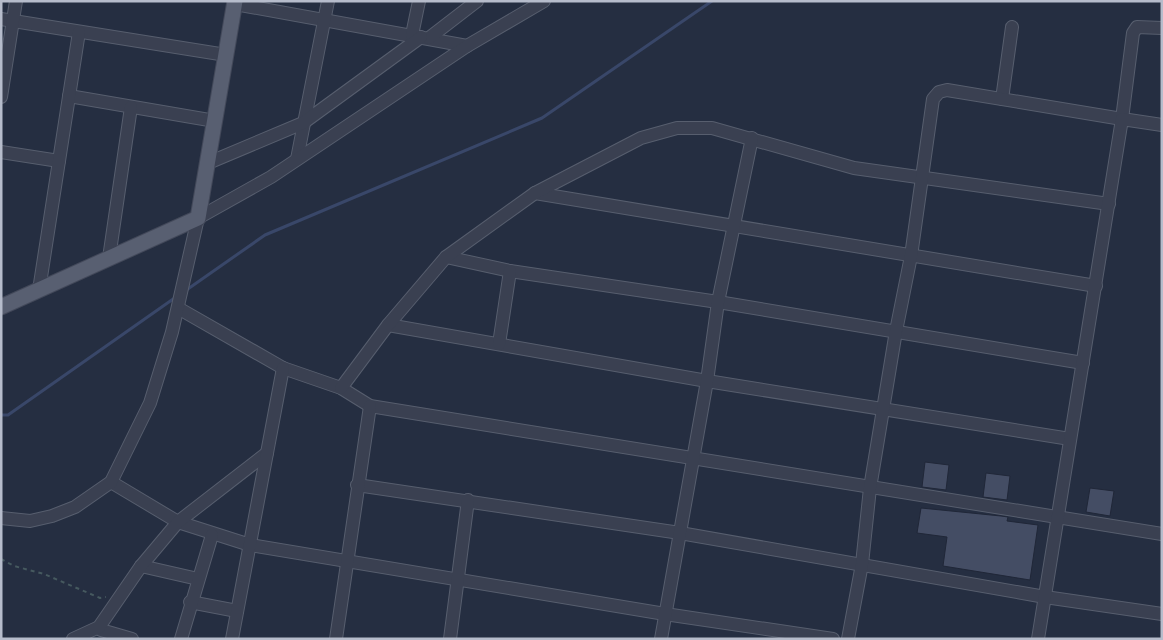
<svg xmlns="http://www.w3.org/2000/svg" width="1163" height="640" viewBox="0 0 1163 640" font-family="'Sofia Sans Condensed',sans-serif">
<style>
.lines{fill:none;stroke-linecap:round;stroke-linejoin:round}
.stream{stroke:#394769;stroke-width:3}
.building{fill:#444d64;stroke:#202738}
.minor-casing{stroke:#575e6e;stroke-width:14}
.major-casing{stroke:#43495a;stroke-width:17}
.path{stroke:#46595f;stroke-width:2;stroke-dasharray:4 4;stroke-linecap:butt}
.minor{stroke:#3a4051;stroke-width:12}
.major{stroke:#585f71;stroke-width:15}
</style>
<rect width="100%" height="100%" fill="#252e41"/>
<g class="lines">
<g class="stream">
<path d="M185,291L265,235L542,118L712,1"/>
<path d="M1,415H8L176,297"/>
</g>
</g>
<g class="building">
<path d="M925,462L949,465L946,490L922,487Z"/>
<path d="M986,473L1010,476L1007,500L983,497Z"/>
<path d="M1090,488L1114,491L1110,516L1086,512Z"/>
<path d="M921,508L1001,516L1008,517L1007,521L1038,525L1030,580L943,566L947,537L917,533Z"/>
</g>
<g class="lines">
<g class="minor-casing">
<g id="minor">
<path d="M235,4L467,46"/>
<path d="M1,19L226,55"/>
<path d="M412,35L419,1"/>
<path d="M429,38L477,1"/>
<path d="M69,96L215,121"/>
<path d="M1,97L16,1"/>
<path d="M1002,99L1012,27"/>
<path d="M1,152L59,161"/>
<path d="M297,159L328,1"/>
<path d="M208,163L303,123L421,37"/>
<path d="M535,193L1096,286"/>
<path d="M446,257L510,271L718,302L1083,363"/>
<path d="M109,258L131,107"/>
<path d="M39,290L79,32"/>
<path d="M178,308L283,368L341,388L370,406L1162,534"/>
<path d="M388,325L707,381L1070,439"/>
<path d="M499,344L510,271"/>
<path d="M341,388L388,325L446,257L535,193L641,138L677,128H712L854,168L1109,204"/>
<path d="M111,482L178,522L250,545L665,614L833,639"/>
<path d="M357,485L680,533L1045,597L1162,614"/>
<path d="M1,518L30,521L52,516L75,507L111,482L150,403L172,332L198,218L271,177L467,46L544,1"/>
<path d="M141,566L198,579"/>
<path d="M190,602L237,611"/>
<path d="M99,627L101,630L132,639"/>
<path d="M73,639L99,627L141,566L178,522L267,453"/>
<path d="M181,639L212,535"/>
<path d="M232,639L283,368"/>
<path d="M336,639L370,406"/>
<path d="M450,639L468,500"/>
<path d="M661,639L707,381L718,302L752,138"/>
<path d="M848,639L862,564L870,488L896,331L911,256L933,99L939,92L947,90L1122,119L1133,33L1137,27L1162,28"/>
<path d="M1038,639L1122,119L1162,125"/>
</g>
</g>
<g class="major-casing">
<path id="major" d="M1,307L198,218L235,1"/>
</g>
<path class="path" d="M1,559L14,566L44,574L100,598L106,597"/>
<use href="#minor" class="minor"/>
<use href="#major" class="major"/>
</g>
<rect width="1163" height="640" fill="none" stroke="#b6bccb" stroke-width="5"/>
</svg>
